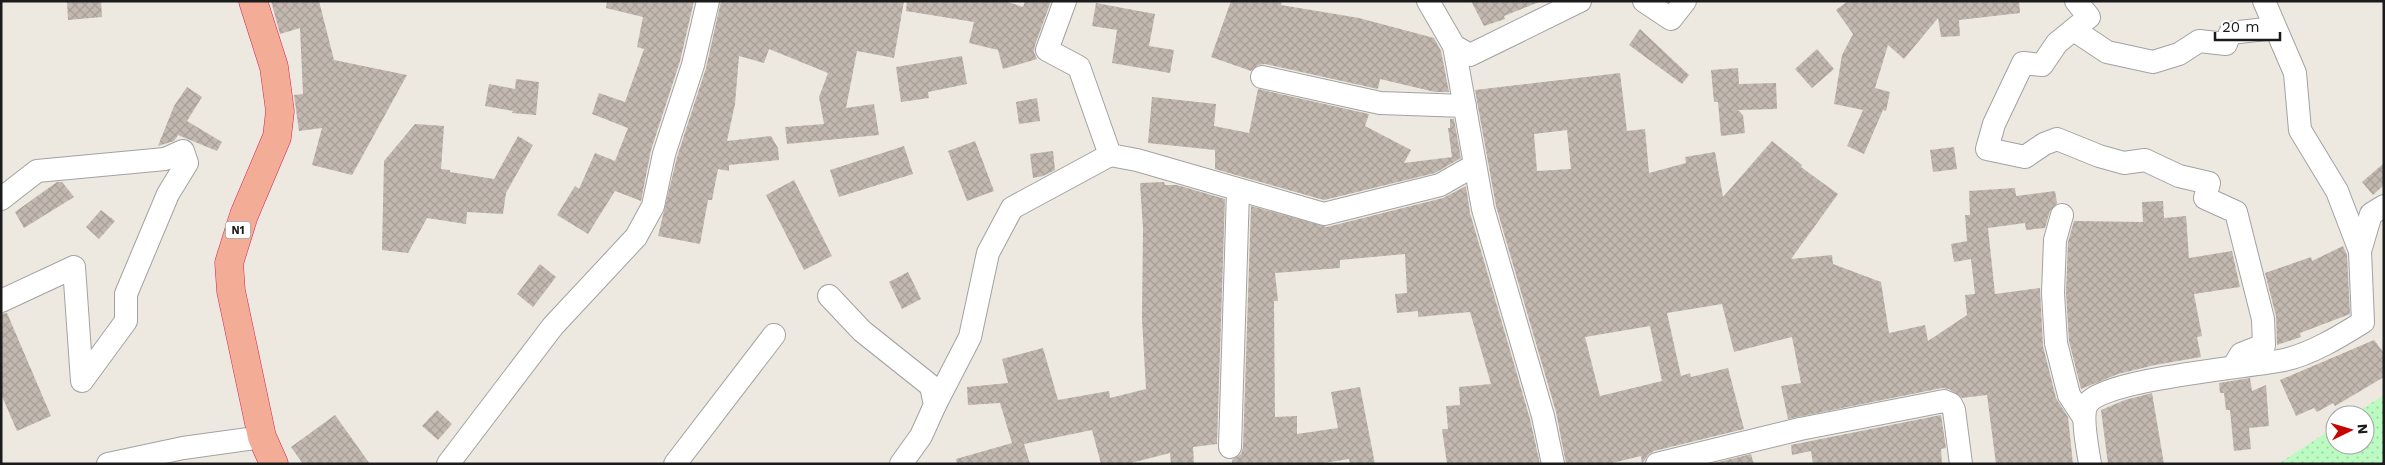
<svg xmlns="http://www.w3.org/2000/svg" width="2385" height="465" viewBox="0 0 2385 465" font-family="'Work Sans',sans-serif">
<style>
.park{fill:url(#park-dots)}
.building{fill:url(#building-cross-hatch);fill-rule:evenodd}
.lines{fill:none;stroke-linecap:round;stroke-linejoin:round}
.minor-casing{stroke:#a2a2a2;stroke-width:24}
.trunk-casing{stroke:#d9205a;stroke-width:29}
.minor{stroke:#fff;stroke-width:22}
.trunk{stroke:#f3ac95;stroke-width:28}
.labels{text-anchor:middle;stroke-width:4;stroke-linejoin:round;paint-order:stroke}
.shield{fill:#fff;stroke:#5f5f5f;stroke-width:1}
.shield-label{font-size:11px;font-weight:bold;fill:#1b1b1b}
</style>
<defs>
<pattern id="park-dots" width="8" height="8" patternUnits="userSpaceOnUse" patternTransform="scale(1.25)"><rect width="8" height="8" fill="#bbfac1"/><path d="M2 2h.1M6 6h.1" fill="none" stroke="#a0d6a5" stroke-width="1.8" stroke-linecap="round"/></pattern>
<pattern id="building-cross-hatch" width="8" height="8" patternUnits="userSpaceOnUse" patternTransform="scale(1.25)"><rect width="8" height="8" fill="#c2b8b0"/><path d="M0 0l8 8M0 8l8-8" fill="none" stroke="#a69e97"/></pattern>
</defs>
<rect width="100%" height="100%" fill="#ede9e0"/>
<path class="park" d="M2384,395V464H2278L2335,427V445H2365V415H2353Z"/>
<g class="building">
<path d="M67,1H101L102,17L68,20Z"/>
<path d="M271,1H319L334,60L407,75L352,175L312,165L322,128L299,131L294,95L303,94L300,28L280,34Z"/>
<path d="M607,1H694L680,61L651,150L641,201L615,191L588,234L557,215L575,186L579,189L595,153L615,161L628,128L592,114L599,93L625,102L644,49L637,47L643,17L606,8Z"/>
<path d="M721,1H904L894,58L857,51L846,108L874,104L879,135L787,144L785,127L824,124L819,97L828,73L769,49L764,63L739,56L735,104L727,141L771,136L778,148L779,160L729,165V171L718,169L712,200H708L700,244L658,236L677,157L706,68Z"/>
<path d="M907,1H1005L1023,7L1025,1H1051L1035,45L1034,52L1037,59L1003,69L998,50L969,43L974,22L906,11Z"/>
<path d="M1231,1H1282L1281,5L1359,18L1434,38L1441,51L1449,92H1435L1380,79L1378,89L1265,64L1258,65L1251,71L1211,57Z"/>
<path d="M1471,1H1538L1539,2L1504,16L1505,19L1484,26Z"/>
<path d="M1848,1H2019L2020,13L1959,20L1960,36L1941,37L1938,18L1904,59L1888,45L1875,88L1890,92L1886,111L1883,110L1864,154L1847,146L1863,110L1834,104L1842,55L1853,34L1836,10Z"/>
<path d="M1096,3L1155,14L1149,46L1174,50L1170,73L1112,63L1117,30L1092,26Z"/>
<path d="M1640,29L1689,75L1682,84L1629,45Z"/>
<path d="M1817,49L1834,69L1812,88L1795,69Z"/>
<path d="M962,56L967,84L928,92L929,98L901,102L896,67Z"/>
<path d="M1738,68L1739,84L1776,83L1777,109L1738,110L1743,115L1745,133L1721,136L1718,102H1714L1711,70Z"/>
<path d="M1620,73L1627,131L1645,129L1649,173L1686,163L1685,157L1715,152L1723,197L1772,141L1802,165L1801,167L1838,194L1791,259L1832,255L1833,264L1881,282L1889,333L1925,325L1928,341L1967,315L1965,295L1975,294L1971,259L1954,262L1951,244L1967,241L1965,215H1970L1969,191L2015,188L2016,196L2055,191L2057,203L2050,211L2045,228L2026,230L2025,223L1988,228L1995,294L2040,288L2043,346L2056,398L2068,417L2073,464H1996L1987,395L1962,398L1949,389L1942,388L1788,419L1781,386L1801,383L1792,337L1734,352L1722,304L1667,313L1681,376L1690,373L1691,377L1728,368L1744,429L1654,451L1648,455L1642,464L1641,456L1608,464H1566L1556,412L1496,206L1475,90ZM1567,130L1571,169L1537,171L1534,134ZM1650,326L1662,381L1600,396L1585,337Z"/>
<path d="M516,79L539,82L536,115L512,113L513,111L485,106L489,84L515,89Z"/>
<path d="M187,87L202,97L187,121L222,142L217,151L178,135L174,141L158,146L174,106Z"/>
<path d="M1258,89L1369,114L1365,126L1411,150L1404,163L1452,157L1448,128H1450V119H1454L1461,158L1435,173L1324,200L1215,169V150L1148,143L1152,97L1216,104L1214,126L1249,133Z"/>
<path d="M1037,98L1040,121L1019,124L1016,102Z"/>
<path d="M415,124L444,126L441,169L450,170V172L494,179L518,136L533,145L506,193L503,214L467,212L466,224L427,218L408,253L382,250L384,161Z"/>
<path d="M975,141L994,191L967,201L948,151Z"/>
<path d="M904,146L913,174L839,197L830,170Z"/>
<path d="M1954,147L1957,169L1933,172L1930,150Z"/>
<path d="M1053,151L1055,170L1043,176L1033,178L1030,154Z"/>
<path d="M2384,163V185L2373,195L2362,182Z"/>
<path d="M794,180L832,256L804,270L766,195Z"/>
<path d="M57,182H62L74,197L24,228L15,212Z"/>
<path d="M1164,182L1165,185H1177L1225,199L1217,444L1193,447L1194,464H1171L1170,453L1127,464H1101L1092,430L1024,444L1030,464H957L956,459L1012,443L1000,403L968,405L967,387L1008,383L1002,359L1043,348L1058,400L1109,391L1110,398L1146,389L1142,319L1143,228L1140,183Z"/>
<path d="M1466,186L1470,213L1530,419L1540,464H1447L1442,429H1448L1446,406L1460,405L1459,387L1491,384L1470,312L1418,317V311L1397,313L1395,294L1407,293L1405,254L1340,260V268L1275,273L1278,301H1274L1275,417L1297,416V434L1338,428L1331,392L1360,387L1375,464H1350L1349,459L1318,464H1232V460L1241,454L1243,447L1251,206L1327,227L1443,198Z"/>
<path d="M2163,201L2164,218L2186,216L2189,258L2232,251L2240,287L2194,294L2202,336L2197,337L2201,357L2155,365L2118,374L2081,389L2069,341L2066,293L2068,242L2074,221L2143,222L2142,202Z"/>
<path d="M101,210L115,221L99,239L86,227Z"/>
<path d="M2343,246L2347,255L2350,314L2300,333L2301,337L2277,345L2276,316L2265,273L2311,257L2312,261Z"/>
<path d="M540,264L556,277L533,307L517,294Z"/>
<path d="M908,272L921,299L902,309L889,282Z"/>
<path d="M7,313L51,416L17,431L1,394V314Z"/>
<path d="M2374,340L2384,353V377L2335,406L2333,403L2317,412L2314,408L2296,416L2280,380Z"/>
<path d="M2250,378L2252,391L2266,385L2269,426L2249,428L2251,449L2234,451L2230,410H2226L2224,393H2220L2219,383Z"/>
<path d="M2152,393L2164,464H2108L2101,410L2125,400Z"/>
<path d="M437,410L452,424L438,440L422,426Z"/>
<path d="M335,415L370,464H303L291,447Z"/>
<path d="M1941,415L1946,448L1941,449L1942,464H1813L1811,451L1792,455L1791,445Z"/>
<path d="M1751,454L1754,464L1715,463Z"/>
</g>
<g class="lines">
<g class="minor-casing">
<g id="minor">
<path d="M1065,1L1047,50L1079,67L1110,155L1137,160L1324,214L1440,185L1475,165"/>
<path d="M1428,1L1454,46L1470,55L1580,1"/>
<path d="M1644,1L1671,19L1685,1"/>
<path d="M2076,1L2089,17L2057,43L2042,65L2023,63L1994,124L1987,149L2025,157L2044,144L2057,139L2099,156L2124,163L2145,160L2179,176L2209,183L2205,198L2236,212L2263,319L2264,345L2241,354L2235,364"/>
<path d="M2074,30L2107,52L2153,62L2179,54L2199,41L2226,44L2230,33L2275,28"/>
<path d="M1454,46L1483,209L1543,416L1553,464"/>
<path d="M1262,77L1380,103L1465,106"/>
<path d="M1,199L37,171L165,159L183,151L187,163L168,194L126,294V321L82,381L74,267L1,301"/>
<path d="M2062,215L2055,240L2053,293L2056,343L2069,395L2084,418"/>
<path d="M2360,251L2371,214L2384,206"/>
<path d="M829,296L862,331L931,386L935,405L921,436L901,464"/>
<path d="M935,405L970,337L988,253L1012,208L1110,155"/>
<path d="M1230,447L1238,191"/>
<path d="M108,464L183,448L262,437"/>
<path d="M448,464L553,326L636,237L653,206L664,154L693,65L708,1"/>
<path d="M675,464L774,335"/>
<path d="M1657,464L1800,429L1944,401L1951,404L1954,410L1961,464"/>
<path d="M2090,464C2088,450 2080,414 2088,403C2105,379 2250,367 2284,360C2311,354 2339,337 2363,322L2360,251L2337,191L2300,130L2295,73L2264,1"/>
</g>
</g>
<g class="trunk-casing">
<path id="trunk" d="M253,1L274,67L280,111L277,137L244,215L229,263L231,291L262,437L274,464"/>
</g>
<use href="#minor" class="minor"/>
<use href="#trunk" class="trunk"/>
</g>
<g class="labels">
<rect class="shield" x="225.5" y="221.5" width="25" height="17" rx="4"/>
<g class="shield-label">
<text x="238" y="234">N1</text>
</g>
</g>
<rect width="2385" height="465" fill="none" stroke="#1b1b1b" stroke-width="5"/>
<g transform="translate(2350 430) rotate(85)"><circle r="24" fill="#ffffff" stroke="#a4a4a4"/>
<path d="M0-4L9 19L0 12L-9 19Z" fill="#c70500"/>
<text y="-8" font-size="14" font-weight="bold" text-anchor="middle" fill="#1b1b1b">N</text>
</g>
<path d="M2215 32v8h65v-8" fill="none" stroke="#1b1b1b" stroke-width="2.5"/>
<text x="2222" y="32" font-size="15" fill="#1b1b1b" stroke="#ffffff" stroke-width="4" paint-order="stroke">20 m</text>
</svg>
